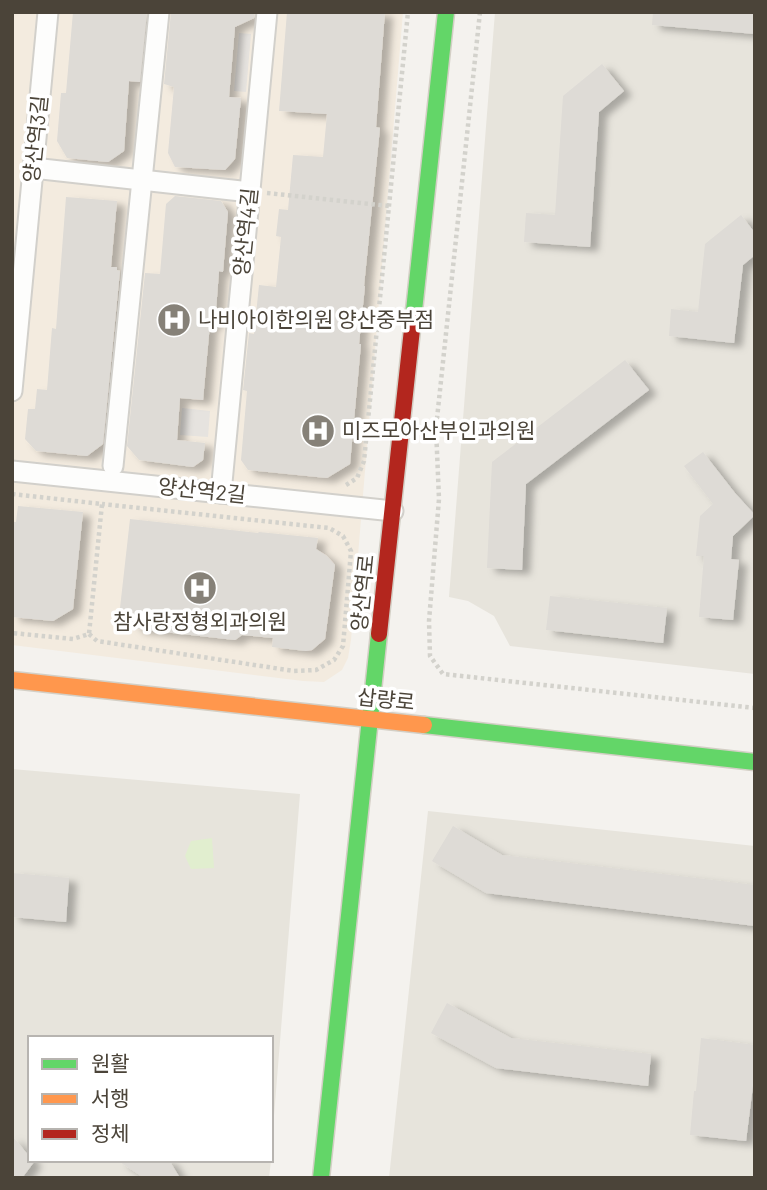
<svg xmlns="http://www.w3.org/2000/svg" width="767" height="1190" viewBox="0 0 767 1190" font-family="Barlow,'Noto Sans KR',sans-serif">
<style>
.residential{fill:#e7e4dc}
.commercial{fill:#f3ebdf}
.green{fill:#e1eecf}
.parking{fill:#e6e3df}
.building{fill:#dedbd6;filter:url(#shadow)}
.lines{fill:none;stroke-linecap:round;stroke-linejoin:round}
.street-casing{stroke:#d2d0cb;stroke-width:23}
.fast-casing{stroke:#d3cfc5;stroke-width:19}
.slow-casing{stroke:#d3cfc5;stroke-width:19}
.jam-casing{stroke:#d3cfc5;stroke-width:19}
.path{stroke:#d3d2cc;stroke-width:4.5;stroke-dasharray:3.5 3.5;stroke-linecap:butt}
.street{stroke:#fdfdfc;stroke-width:19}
.fast{stroke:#63d668;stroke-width:16}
.slow{stroke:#ff974d;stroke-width:16}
.jam{stroke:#b3261e;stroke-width:16}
.labels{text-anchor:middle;stroke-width:7;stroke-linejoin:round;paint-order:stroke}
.street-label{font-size:21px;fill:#4b4439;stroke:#fff}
.poi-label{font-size:21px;fill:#4b4439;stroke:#fff;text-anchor:start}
</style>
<defs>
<filter id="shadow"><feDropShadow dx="8" dy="4.5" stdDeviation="3.5" flood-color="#0004"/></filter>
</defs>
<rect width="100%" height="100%" fill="#f4f2ee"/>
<g class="residential">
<path d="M495,12H755V674L510,646L494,616L468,601L449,597Z"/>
<path d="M12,769L300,794L271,1153V1038H30V1160H271L269,1178H12Z"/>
<path d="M428,811L755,846V1178H389Z"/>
</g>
<path class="commercial" d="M12,12H403L351,640L348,658L342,670L324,682L303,681L12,645Z"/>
<path class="green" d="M212,838L214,868L191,869L185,856L191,841Z"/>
<g class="parking">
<path d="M239,33L251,34L246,92L234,91Z"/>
<path d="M182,408L210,411L208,437L180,435Z"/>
</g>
<g class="building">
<path d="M73,12H147L140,82L129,81L124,151L108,162L67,158L57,141L61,93H66Z"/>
<path d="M171,12H255L254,18L235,27L229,97L241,98L235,159L225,170L175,167L168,153L174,87L164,84Z"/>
<path d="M287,12H385L376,127L380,128L364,286H365L359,344H361L350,464L327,478L248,470L241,460L247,391L243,390L249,333L254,334L259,285L276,287L281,237L276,236L279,209L288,210L293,155L323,157L327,114L279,111Z"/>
<path d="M653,12H755V34L652,25Z"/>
<path d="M602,64L624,91L599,112L590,247L524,242L526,213L555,215L563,96Z"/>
<path d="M175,196L221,201L228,212L223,272L219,271L215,324H210L203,400L180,398L177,440L205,443L203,460L193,467L139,460L127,446L145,273L160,274L166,204Z"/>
<path d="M66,197L117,201L111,267H117V270L120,271L103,444L87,456L36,451L25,439L28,409H35L37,389L47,390L52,328L56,329Z"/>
<path d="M741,215L755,233V255L743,265L734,343L669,336L671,309L698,312L705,244Z"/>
<path d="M625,360L649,390L526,484L522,570L487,568L492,462Z"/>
<path d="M703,452L735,493L755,515L733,536L731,559L739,560L733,620L699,617L704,556H696L700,516L713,504L684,466Z"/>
<path d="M18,506L83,512L73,609L53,621L12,617V522H16Z"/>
<path d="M130,519L258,533L259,532L318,538L316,549L327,556L335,565L325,639L312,650L306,651L272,647L273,638L242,635L235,640L137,629L120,608Z"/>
<path d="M550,596L667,608L663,643L546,630Z"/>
<path d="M453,826L502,855L755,885V926L486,893L432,861Z"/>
<path d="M12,873L69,878L66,922L12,917Z"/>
<path d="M447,1003L511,1038L651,1054L648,1086L496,1068L431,1033Z"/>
<path d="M701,1038L755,1045V1070L746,1141L690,1135L694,1091H696Z"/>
<path d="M12,1136L30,1157V1160L34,1162L22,1178H12Z"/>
<path d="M117,1160H169L180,1178H144Z"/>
</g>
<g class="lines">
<g class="street-casing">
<g id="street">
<path d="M33,168L250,192"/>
<path d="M12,391L48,12"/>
<path d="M113,466L159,12"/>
<path d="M12,471L393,511"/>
<path d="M221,493L267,12"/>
</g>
</g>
<g class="fast-casing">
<g id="fast">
<path d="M413,320L446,12"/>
<path d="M424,725L755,762"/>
<path d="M321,1178L379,634"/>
</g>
</g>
<g class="slow-casing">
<path id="slow" d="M12,680L424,725"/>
</g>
<g class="jam-casing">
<path id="jam" d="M379,634L413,320"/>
</g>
<g class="path">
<path d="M480,12L436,428L439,499L429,621L430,656L443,674L755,708"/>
<path d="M267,193L389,206"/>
<path d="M346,485L357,478L364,461L408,12"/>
<path d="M12,494L102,504L89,634L73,639L12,633"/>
<path d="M89,634L97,641L294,671L316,670L334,660L343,646L351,551L343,536L329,528L102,504"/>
</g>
<use href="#street" class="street"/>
<use href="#fast" class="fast"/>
<use href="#slow" class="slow"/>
<use href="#jam" class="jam"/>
</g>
<defs>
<g id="hospital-disc" transform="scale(1.75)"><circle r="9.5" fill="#868178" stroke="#fff"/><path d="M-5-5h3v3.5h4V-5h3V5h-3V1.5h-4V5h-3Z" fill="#fff"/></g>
</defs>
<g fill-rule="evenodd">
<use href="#hospital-disc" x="174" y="320"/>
<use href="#hospital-disc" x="318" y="431"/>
<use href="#hospital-disc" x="200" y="588"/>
</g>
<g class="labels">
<g class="street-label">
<text transform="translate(36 139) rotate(-84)" y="7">양산역3길</text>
<text transform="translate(246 232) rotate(-84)" y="7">양산역4길</text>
<text transform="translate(202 491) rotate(6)" y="7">양산역2길</text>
<text transform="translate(363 593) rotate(-84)" y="7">양산역로</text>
<text transform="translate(386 700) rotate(6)" y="7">삽량로</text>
</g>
<g class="poi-label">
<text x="198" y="327">나비아이한의원 양산중부점</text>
<text x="342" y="438">미즈모아산부인과의원</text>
<text x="200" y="629" text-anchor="middle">참사랑정형외과의원</text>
</g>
</g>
<rect width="767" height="1190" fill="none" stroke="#4b4439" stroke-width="28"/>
<rect x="28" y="1036" width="245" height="126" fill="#ffffff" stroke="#b7b4b0" stroke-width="2"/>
<rect x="42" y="1059" width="35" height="10" fill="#63d668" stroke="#b7b4b0" stroke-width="2"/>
<text x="91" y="1071" font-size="21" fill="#4b4439">원활</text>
<rect x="42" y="1094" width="35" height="10" fill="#ff974d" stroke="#b7b4b0" stroke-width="2"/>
<text x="91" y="1106" font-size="21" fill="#4b4439">서행</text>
<rect x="42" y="1129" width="35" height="10" fill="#b3261e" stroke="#b7b4b0" stroke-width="2"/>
<text x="91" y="1141" font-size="21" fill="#4b4439">정체</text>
</svg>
